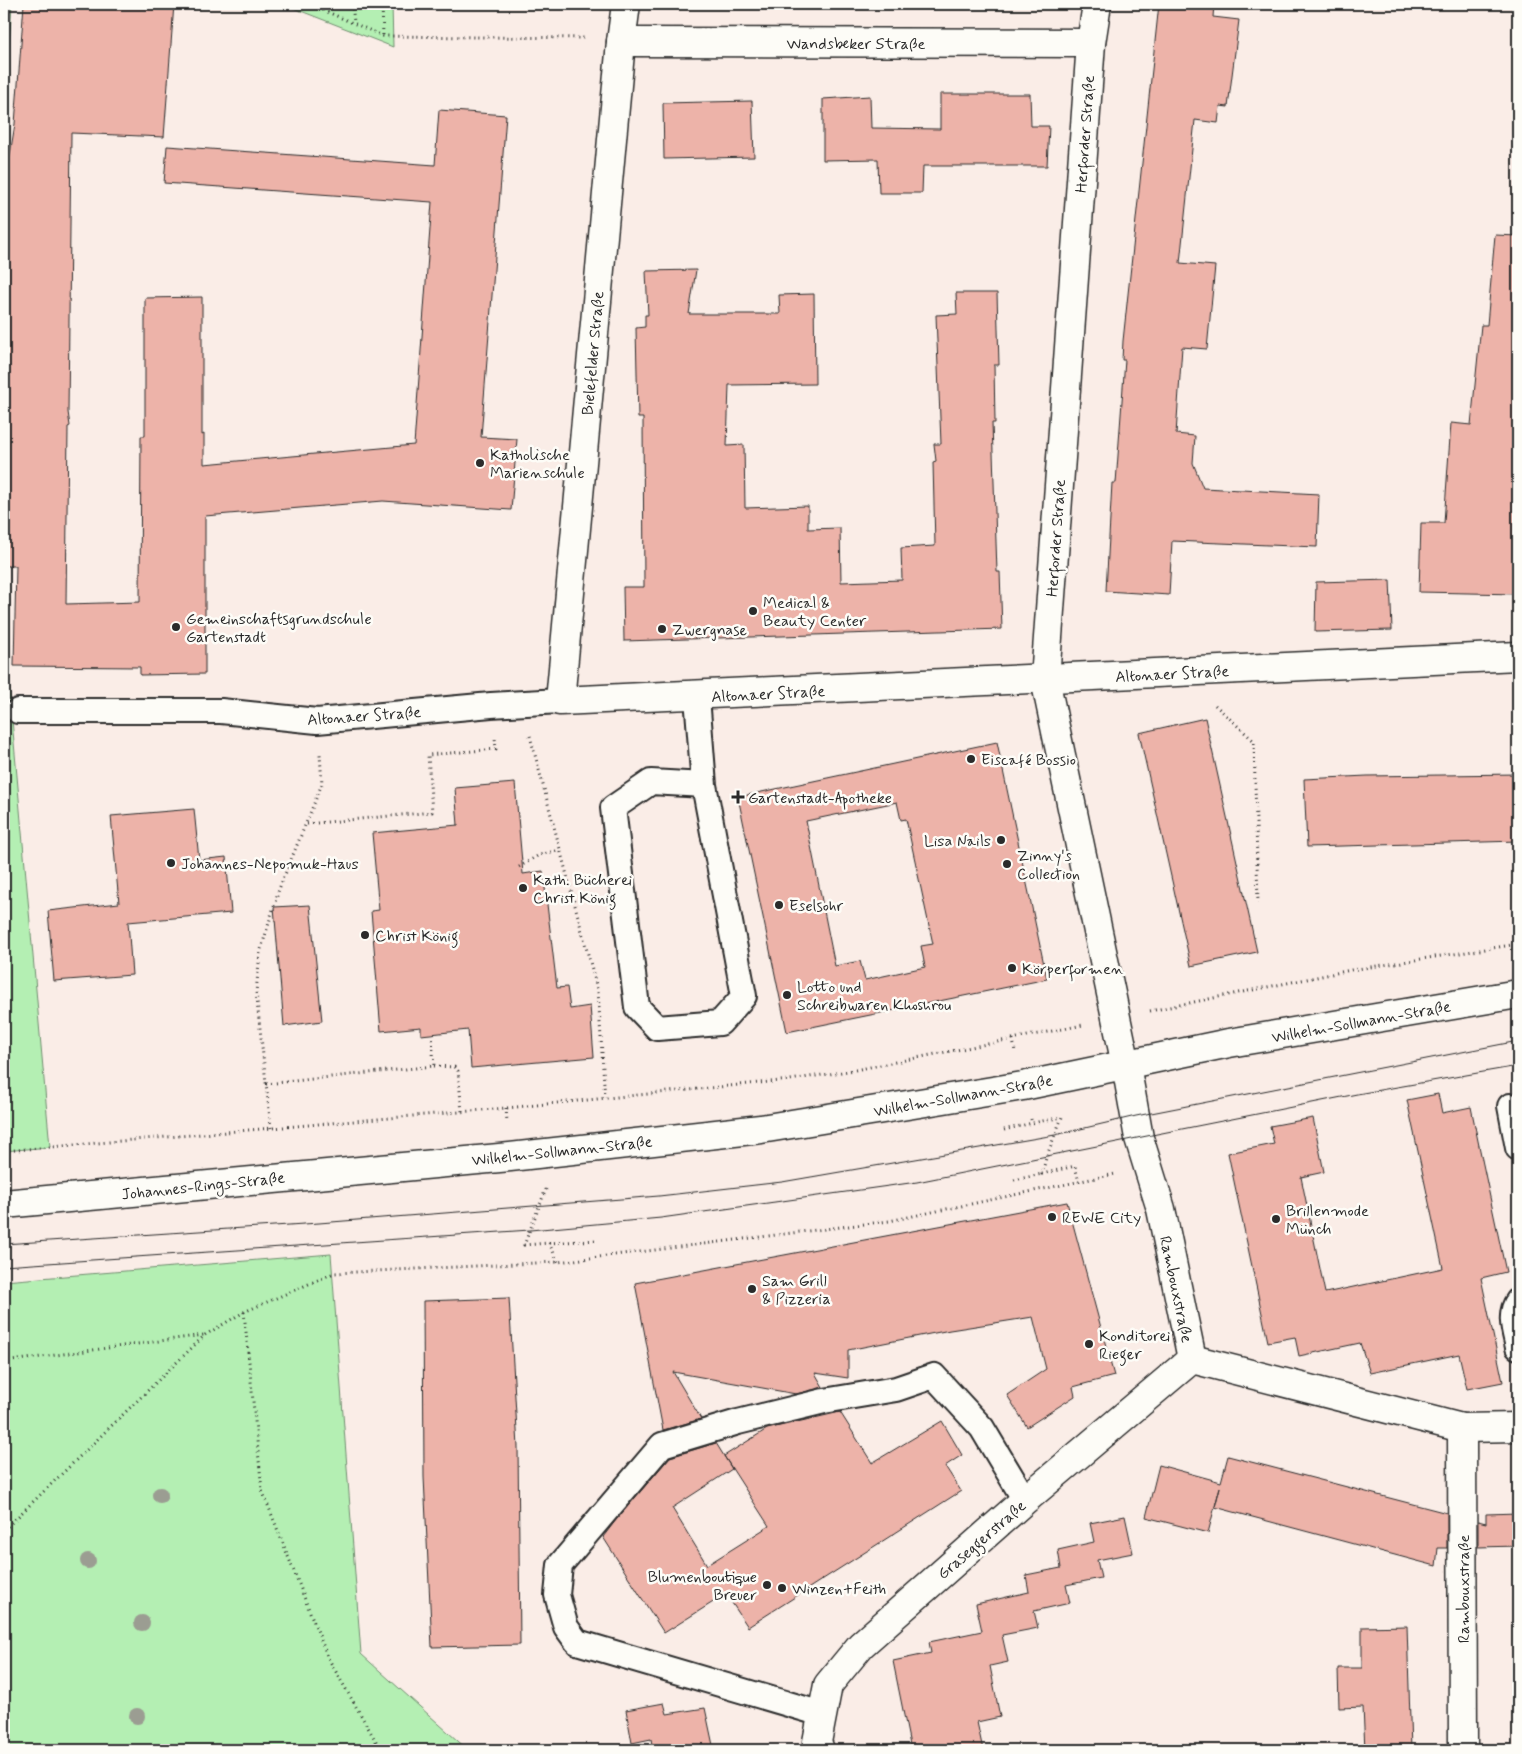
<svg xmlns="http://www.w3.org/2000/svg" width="1522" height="1754" viewBox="0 0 1522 1754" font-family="Mynerve,sans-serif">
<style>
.green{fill:#b4efb3;stroke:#708d6f}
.building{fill:#edb3a9;stroke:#2b2b2b;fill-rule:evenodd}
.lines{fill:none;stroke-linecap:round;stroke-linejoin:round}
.service-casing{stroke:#2b2b2b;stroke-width:28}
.minor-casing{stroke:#2b2b2b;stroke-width:31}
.tertiary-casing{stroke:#2b2b2b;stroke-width:31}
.path{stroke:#2b2b2b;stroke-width:3;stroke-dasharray:1 4;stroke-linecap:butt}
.service{stroke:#fdfcf7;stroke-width:24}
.minor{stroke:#fdfcf7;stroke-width:28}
.tertiary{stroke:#fdfcf7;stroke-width:28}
.tram{stroke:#2b2b2b;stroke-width:1}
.tree{fill:#9b9d92}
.poi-dot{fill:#2b2b2b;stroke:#fdfcf7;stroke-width:2}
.labels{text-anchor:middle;stroke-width:5;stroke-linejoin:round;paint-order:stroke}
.street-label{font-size:16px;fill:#2b2b2b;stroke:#fdfcf7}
.poi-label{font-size:16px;fill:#2b2b2b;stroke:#fdfcf7;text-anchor:start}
</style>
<rect width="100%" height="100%" fill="#faede7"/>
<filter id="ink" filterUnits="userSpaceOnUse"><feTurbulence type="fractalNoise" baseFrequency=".02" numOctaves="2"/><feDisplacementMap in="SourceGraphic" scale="10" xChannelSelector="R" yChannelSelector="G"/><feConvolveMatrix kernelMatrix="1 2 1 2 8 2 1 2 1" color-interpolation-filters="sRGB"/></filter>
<g filter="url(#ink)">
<g class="green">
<path d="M4,4H12L4,110Z"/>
<path d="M283,4H392L393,47Z"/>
<path d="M4,686H9L50,1147L4,1151Z"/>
<path d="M331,1254L361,1654L468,1750H4V1281Z"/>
</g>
<g class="building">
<path d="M24,4H174L164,137L71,133L68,412L70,426L68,427L66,604L140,602L141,436H145V298L202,297V435L204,434V464L414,445L432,202L164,183L167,146L435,165L439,110L506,115L481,437L517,439L511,510L383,501L205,516V674L140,675V667L14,666L16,566H4V173H7L15,124Z"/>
<path d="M1159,4H1214L1213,17L1239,20L1228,107L1220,106L1218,123L1195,120L1180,263L1215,266L1207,349L1182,347L1176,434L1195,436L1193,463L1203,488L1319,494L1317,547L1172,541L1169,595L1106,591L1112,483H1116L1125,360H1122L1123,341Z"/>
<path d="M940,94H1030L1031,126H1049L1047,166H923L922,193H879L878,159L823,160V99L870,96L871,128L940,129Z"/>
<path d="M752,101L754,157L664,159L663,103Z"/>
<path d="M1495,235L1518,236V594L1419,592L1421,523H1444L1451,423L1471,425L1481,325H1487Z"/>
<path d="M696,270L689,314H780L779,295L814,294L815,384L729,385L727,446L744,445L745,508L808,506V529L840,528L841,582L902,580L901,548L935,546L933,462L936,461L934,444H941L936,315L957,314L956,293H997L999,365H994L995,423H992L997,572H1000L1002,629L624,641L623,587H644L643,418H638L636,328L645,327V315H648L646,271Z"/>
<path d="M1390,580L1392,630L1315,632L1316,582Z"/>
<path d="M1205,718L1257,952L1191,966L1139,733Z"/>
<path d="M997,742L1047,979L787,1032L738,797ZM897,802L901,820L906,819L933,944L921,946L925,967L865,980L860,961L835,966L806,821Z"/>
<path d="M1518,774V841L1307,847L1304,779L1367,776Z"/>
<path d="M515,783L523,874L543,871L557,988L567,987L570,1009L590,1006L594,1057L471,1068L468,1030L421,1035V1027L381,1031L371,911L379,910L372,833L458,825L455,788Z"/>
<path d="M194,809L199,860L226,857L231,913L128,922L132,975L54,981L48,911L119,903L111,816Z"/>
<path d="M310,905L322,1021L284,1026L274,907Z"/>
<path d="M1438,1094L1442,1113L1471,1107L1478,1141L1506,1272L1481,1278L1503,1382L1467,1389L1459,1354L1370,1373L1360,1343L1299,1356L1295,1337L1268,1342L1228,1153L1274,1144L1270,1126L1313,1118L1324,1172L1301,1177L1325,1293L1443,1268L1407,1100Z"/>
<path d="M1067,1202L1114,1376L1073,1387L1075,1396L1027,1427L1007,1395L1046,1369L1033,1317L950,1330L848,1350V1378L815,1373L823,1387L796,1394L673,1372L701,1419L663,1430L635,1283Z"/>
<path d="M509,1298L518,1447L520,1645L432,1647L424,1477L423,1301Z"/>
<path d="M840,1412L872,1463L942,1421L962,1455L945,1466L961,1491L748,1627L726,1594L664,1633L603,1537L616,1520L670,1457L716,1443L732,1469L672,1508L707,1565L769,1526L724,1456L767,1429Z"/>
<path d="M1228,1456L1447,1513V1548H1438L1436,1566L1215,1507L1220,1487L1208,1533L1146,1517L1159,1465L1221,1482Z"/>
<path d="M1518,1513V1546L1478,1547V1521L1486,1523V1514Z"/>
<path d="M1125,1516L1133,1553L1097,1560L1101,1578L1066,1585L1070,1603L1034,1611L1038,1628L1002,1635L1008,1662L990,1666L1000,1717L977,1722L983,1750H911L893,1661L931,1653L929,1642L982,1631L976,1604L1029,1592L1026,1575L1061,1568L1058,1550L1094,1542L1090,1523Z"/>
<path d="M1407,1626L1411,1750H1365L1363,1707L1339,1708L1338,1668H1362V1627Z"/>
<path d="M664,1703L667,1714L705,1708L714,1750H653L651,1739L632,1743L626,1710Z"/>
</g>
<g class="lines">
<g class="service-casing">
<g id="service">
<path d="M697,697L704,785L744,996L720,1023L657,1028L637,1007L613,808L651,782L704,785"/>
<path d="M18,711H221L317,721L491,705L560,701"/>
<path d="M1510,1106L1518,1148"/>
<path d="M1518,1301C1508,1314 1515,1333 1518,1347"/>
<path d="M822,1714L577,1642L566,1627L557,1595L560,1565L662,1445L738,1422L824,1401L896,1389L934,1376L982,1428L1025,1500"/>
</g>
</g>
<g class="minor-casing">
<g id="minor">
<path d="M626,4L621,42L560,701L1518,656"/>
<path d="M1097,4L1091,43L1045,679L1126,1065L1139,1138L1161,1209L1192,1359L1462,1428L1518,1427"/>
<path d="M621,42L1091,43"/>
<path d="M1462,1428L1463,1750"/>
<path d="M820,1750L817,1742L828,1685L861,1645L1025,1500L1192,1359"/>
</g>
</g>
<g class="tertiary-casing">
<path id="tertiary" d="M4,1204L510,1157L761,1129L1023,1086L1229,1043L1518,994"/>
</g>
<g class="path">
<path d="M309,4L383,36L587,38"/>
<path d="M352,4L354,22"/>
<path d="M382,4L383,36"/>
<path d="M1215,705L1254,741L1258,903"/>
<path d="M530,736L598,992L605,1099"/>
<path d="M307,824L432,812L428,755L496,749L495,738"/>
<path d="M519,867L539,855L560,850"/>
<path d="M1150,1011L1351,970L1518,944"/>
<path d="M1013,1039L1015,1052"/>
<path d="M434,1066L454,1067L458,1071L462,1112"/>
<path d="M266,1084L434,1066L432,1037"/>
<path d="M506,1108L507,1122"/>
<path d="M1031,1119L1032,1123L1062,1117L1046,1158L1042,1174L1075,1166L1079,1182"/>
<path d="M271,1128L256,992L260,953L279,889L322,784L320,754"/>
<path d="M1004,1130L1032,1123"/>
<path d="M4,1151L506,1108L790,1080L855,1070L1083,1025"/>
<path d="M1014,1180L1042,1174"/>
<path d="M546,1189L524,1245L549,1243L558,1262"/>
<path d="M549,1243L596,1240"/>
<path d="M244,1312L262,1490L328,1658L381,1750"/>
<path d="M4,1362L204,1335"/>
<path d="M4,1530L205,1335L244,1312L334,1273L558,1262L889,1221L1115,1174"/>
</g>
<use href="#service" class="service"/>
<use href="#minor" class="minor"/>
<use href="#tertiary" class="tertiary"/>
<g class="tram">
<path d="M4,1244L319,1223L659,1196L782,1182L1055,1135L1136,1116L1518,1041"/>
<path d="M4,1266L530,1230L661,1218L917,1182L1357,1094L1518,1066"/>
</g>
</g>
<g class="tree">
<circle cx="160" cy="1495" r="8"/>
<circle cx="88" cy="1561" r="8"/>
<circle cx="142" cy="1623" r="8"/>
<circle cx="137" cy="1716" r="8"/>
</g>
</g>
<g class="poi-dot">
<circle cx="480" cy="463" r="5"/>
<circle cx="753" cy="611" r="5"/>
<circle cx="176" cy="627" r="5"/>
<circle cx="662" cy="629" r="5"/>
<circle cx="971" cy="759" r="5"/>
<path d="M735.5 789.5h5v5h5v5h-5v5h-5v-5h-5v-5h5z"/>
<circle cx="1001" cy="840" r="5"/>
<circle cx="171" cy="863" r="5"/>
<circle cx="1007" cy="864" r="5"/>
<circle cx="523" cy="888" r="5"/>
<circle cx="779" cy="905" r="5"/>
<circle cx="365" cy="935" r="5"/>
<circle cx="1012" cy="968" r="5"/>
<circle cx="787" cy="995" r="5"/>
<circle cx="1052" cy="1217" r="5"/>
<circle cx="1276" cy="1219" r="5"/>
<circle cx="752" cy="1289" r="5"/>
<circle cx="1089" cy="1344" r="5"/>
<circle cx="767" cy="1585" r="5"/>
<circle cx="782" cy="1588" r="5"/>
</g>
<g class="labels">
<g class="street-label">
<text x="856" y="49">Wandsbeker Straße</text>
<text transform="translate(1084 134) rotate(-86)" y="6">Herforder Straße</text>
<text transform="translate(592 353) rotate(-85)" y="6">Bielefelder Straße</text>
<text transform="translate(1055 538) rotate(-86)" y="6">Herforder Straße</text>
<text transform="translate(1172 673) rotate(-3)" y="6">Altonaer Straße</text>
<text transform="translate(768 693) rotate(-3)" y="6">Altonaer Straße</text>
<text transform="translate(364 715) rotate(-4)" y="6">Altonaer Straße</text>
<text transform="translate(1361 1021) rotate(-10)" y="6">Wilhelm-Sollmann-Straße</text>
<text transform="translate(963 1095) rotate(-10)" y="6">Wilhelm-Sollmann-Straße</text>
<text transform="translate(562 1150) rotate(-6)" y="6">Wilhelm-Sollmann-Straße</text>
<text transform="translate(203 1185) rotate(-6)" y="6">Johannes-Rings-Straße</text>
<text transform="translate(1177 1289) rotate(78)" y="6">Rambouxstraße</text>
<text transform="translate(981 1539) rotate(-41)" y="6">Graseggerstraße</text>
<text transform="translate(1463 1589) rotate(-90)" y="6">Rambouxstraße</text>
</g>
<g class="poi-label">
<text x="490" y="460">Katholische<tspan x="490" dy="18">Marienschule</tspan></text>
<text x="763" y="608">Medical &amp;<tspan x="763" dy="18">Beauty Center</tspan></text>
<text x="186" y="624">Gemeinschaftsgrundschule<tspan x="186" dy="18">Gartenstadt</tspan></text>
<text x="672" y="635">Zwergnase</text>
<text x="981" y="765">Eiscafé Bossio</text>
<text x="748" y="803">Gartenstadt-Apotheke</text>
<text x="991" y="846" text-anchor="end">Lisa Nails</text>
<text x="1017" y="861">Zinny's<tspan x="1017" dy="18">Collection</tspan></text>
<text x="181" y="869">Johannes-Nepomuk-Haus</text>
<text x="533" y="885">Kath. Bücherei<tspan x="533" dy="18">Christ König</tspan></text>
<text x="789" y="911">Eselsohr</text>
<text x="375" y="941">Christ König</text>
<text x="1022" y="974">Körperformen</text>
<text x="797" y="992">Lotto und<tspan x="797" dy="18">Schreibwaren Khoshrou</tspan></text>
<text x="1286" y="1216">Brillenmode<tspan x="1286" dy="18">Münch</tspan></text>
<text x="1062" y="1223">REWE City</text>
<text x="762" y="1286">Sam Grill<tspan x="762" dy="18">&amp; Pizzeria</tspan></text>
<text x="1099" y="1341">Konditorei<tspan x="1099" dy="18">Rieger</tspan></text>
<text x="757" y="1582" text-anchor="end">Blumenboutique<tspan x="757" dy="18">Breuer</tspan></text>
<text x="792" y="1594">Winzen+Feith</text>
</g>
</g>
<rect width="1522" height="1754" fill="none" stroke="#fdfcf7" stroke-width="20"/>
<rect x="10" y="10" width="1502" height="1734" fill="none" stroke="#2b2b2b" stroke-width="2" filter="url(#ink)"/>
</svg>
